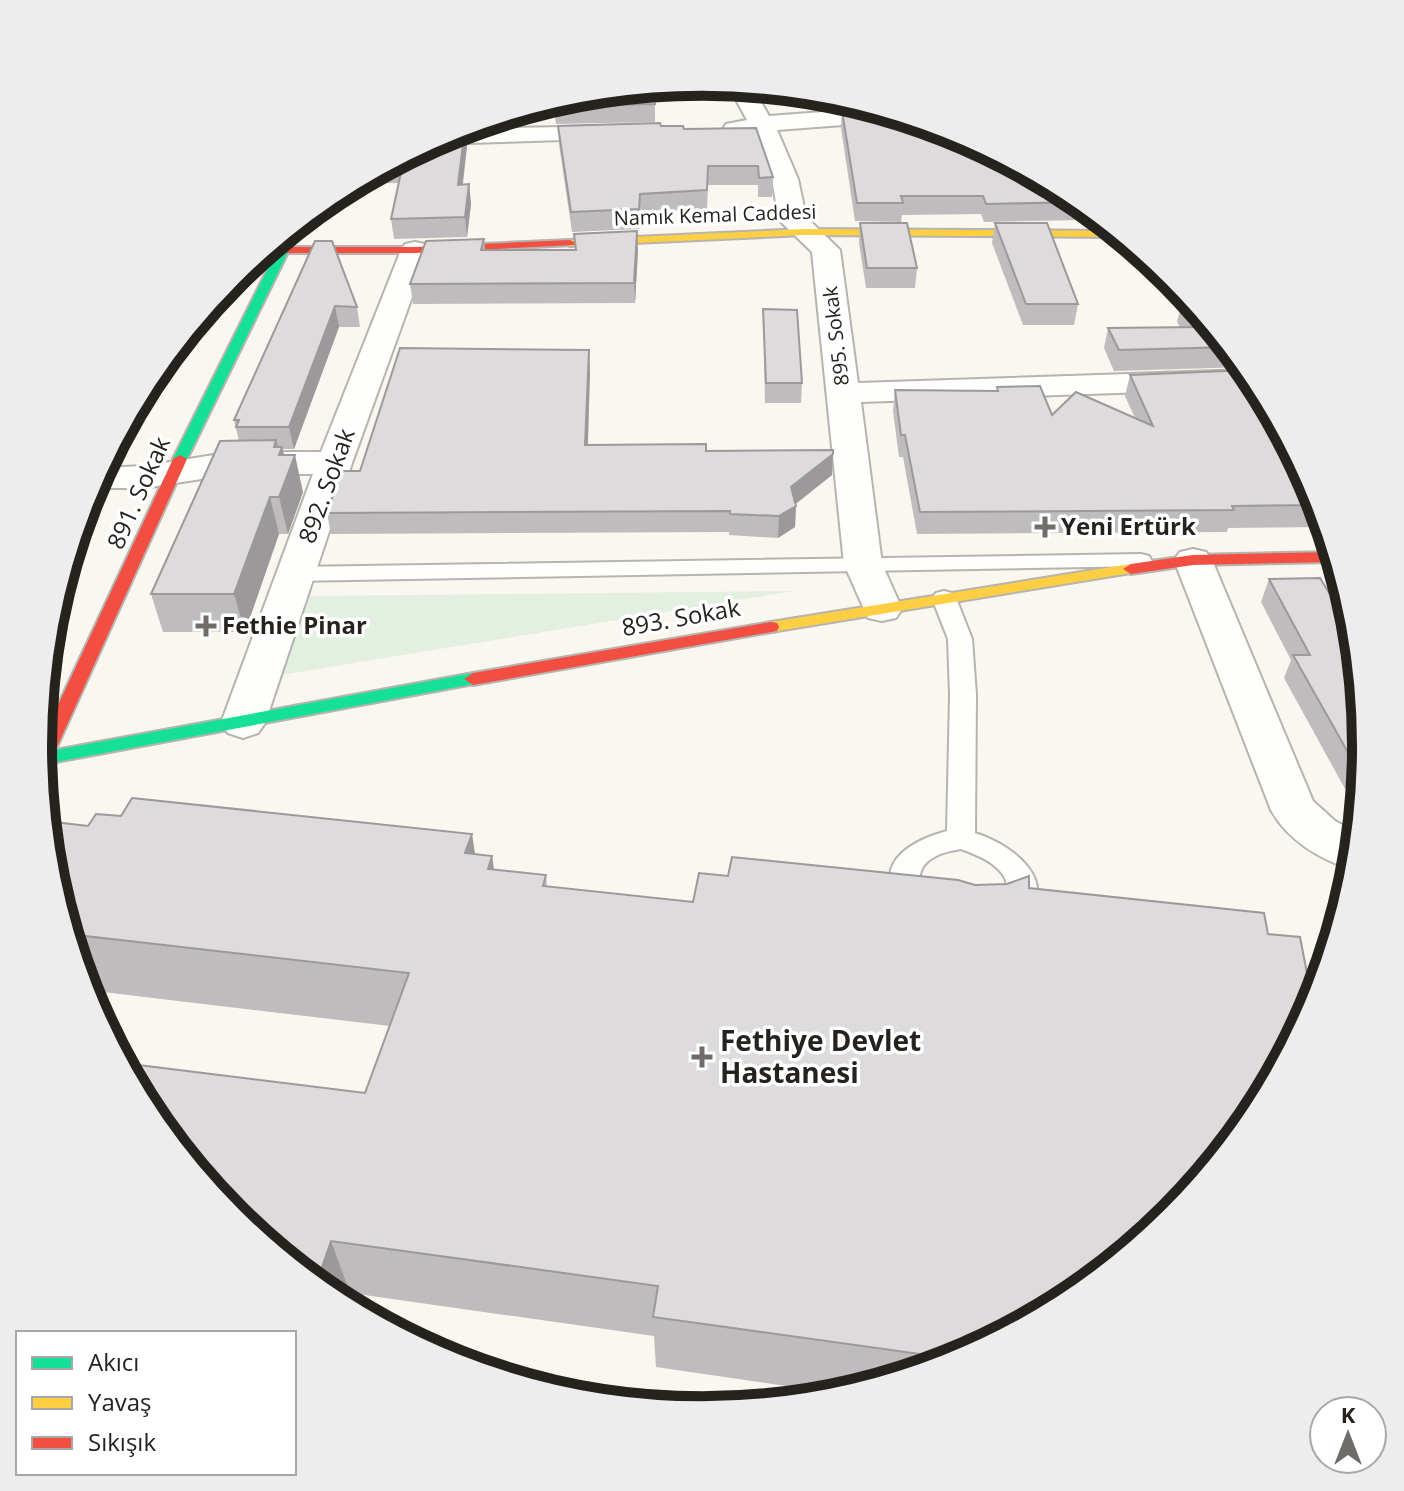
<svg xmlns="http://www.w3.org/2000/svg" width="1404" height="1491" viewBox="0 0 1404 1491" font-family="'Open Sans',sans-serif">
<style>
.green{fill:#e3efe1}
.lines{fill:none;stroke-linecap:round;stroke-linejoin:round}
.lane-casing{stroke:#b7b4af;stroke-width:4}
.street-casing{stroke:#b7b4af;stroke-width:4}
.fast-casing{stroke:#b7b4af;stroke-width:4}
.slow-casing{stroke:#b7b4af;stroke-width:4}
.jam-casing{stroke:#b7b4af;stroke-width:4}
.lane{fill:#fefefd;fill-rule:evenodd}
.street{fill:#fefefd;fill-rule:evenodd}
.fast{fill:#16e098;fill-rule:evenodd}
.slow{fill:#ffcf43;fill-rule:evenodd}
.jam{fill:#f24e42;fill-rule:evenodd}
.wall{fill:#bebcbc}
.shaded-wall{fill:#9b9999}
.building{fill:#dddbdb;stroke:#9b9999;stroke-width:2}
.poi-dot{fill:#706d68;stroke:#fff;stroke-width:3}
.labels{text-anchor:middle;stroke-width:7;stroke-linejoin:round;paint-order:stroke}
.far-street-label{font-size:20px;fill:#26231f;stroke:#fff}
.street-label{font-size:24px;fill:#26231f;stroke:#fff}
.poi-label{font-size:24px;font-weight:bold;fill:#26231f;stroke:#fff;text-anchor:start}
.near-poi-label{font-size:28px;font-weight:bold;fill:#26231f;stroke:#fff;text-anchor:start}
.rim{fill:none;stroke:#26231f;stroke-width:10}
</style>
<rect width="100%" height="100%" fill="#faf7f0"/>
<path class="green" d="M794,591L281,675L307,596Z"/>
<g class="lines">
<g class="lane-casing">
<g id="lane">
<path d="M1141,554L1149,556L1152,561L1149,566L294,581L286,579L283,574L286,569L294,567Z"/>
<path d="M944,591L952,593L956,598L972,639L976,695L975,833C1013,845 1064,883 1021,924C958,983 808,869 947,831L950,695L948,639L932,598L936,593ZM961,849C974,854 988,859 998,869C1013,883 1010,906 991,914C941,936 876,861 961,849Z"/>
</g>
</g>
<g class="street-casing">
<g id="street">
<path d="M728,85L752,86L769,116L876,108L906,117L896,121L777,130L798,179L806,217L840,250L858,383L1248,370L1260,388L861,402L882,564L902,609L896,618L882,621L868,618L844,564L812,252L779,220L772,179L754,133L735,136L726,134L723,129L726,124L747,120Z"/>
<path d="M619,126L628,128L631,133L628,138L438,144L429,142L457,129Z"/>
<path d="M415,242L425,244L429,250L352,463L265,723L258,733L243,738L228,733L221,723L313,474H233L144,488H90L101,468L144,466L233,452H321L401,250L405,244Z"/>
<path d="M1193,549L1206,552L1212,560L1313,801L1335,821L1357,833L1354,870C1321,860 1288,841 1271,810L1174,560L1180,552Z"/>
</g>
</g>
<g class="fast-casing">
<g id="fast">
<path d="M284,235L289,250L187,459L185,462H175L173,459L277,250L275,241Z"/>
<path d="M473,673L482,679L479,683L40,765L39,753Z"/>
</g>
</g>
<g class="slow-casing">
<g id="slow">
<path d="M804,229L1116,231L1123,237L804,235L570,246L564,243L570,240Z"/>
<path d="M1131,564L1139,569L1137,572L771,632L763,627L771,622Z"/>
</g>
</g>
<g class="jam-casing">
<g id="jam">
<path d="M570,240L576,243L574,245L415,253H261L268,247H415Z"/>
<path d="M180,455L187,459L52,758L49,763H40L38,748L173,459Z"/>
<path d="M1334,552L1335,562L1193,565L1131,574L1123,569L1131,564L1193,555Z"/>
<path d="M771,622L777,623L779,627L777,631L473,685L464,679L473,673Z"/>
</g>
</g>
<use href="#lane" class="lane"/>
<use href="#street" class="street"/>
<use href="#fast" class="fast"/>
<use href="#slow" class="slow"/>
<use href="#jam" class="jam"/>
</g>
<g class="wall">
<path d="M573,94L655,104V122L556,124L553,100Z"/>
<path d="M836,96L869,106L838,108Z"/>
<path d="M842,111L1071,194L1087,207L1085,220L984,222L981,214L902,215L901,222L855,221L841,128Z"/>
<path d="M558,126L684,129L756,128L773,177L772,197H758V185H708L707,209L640,213L639,229L572,232L559,144Z"/>
<path d="M465,128L467,146L463,185L469,184L471,204L467,237L394,239L391,219L399,183L351,184L448,132Z"/>
<path d="M860,223L917,268L915,288H866L859,243Z"/>
<path d="M995,223L1078,304L1074,325H1023L992,243Z"/>
<path d="M574,234L638,251L635,303L413,304L410,284L484,239L485,250H575Z"/>
<path d="M315,241L357,307L360,327H339L294,449H283L284,455L303,492L288,534H279L245,632H163L151,594L239,441L234,420Z"/>
<path d="M1192,301L1245,367L1114,371L1104,348L1108,328L1180,327L1177,322L1182,302Z"/>
<path d="M208,305L198,328H190Z"/>
<path d="M763,309L802,383L801,403H765Z"/>
<path d="M590,370L588,445L706,451L833,454L832,475L796,504L795,527L778,538L729,535V532L331,534L327,513L360,471Z"/>
<path d="M1130,375L1253,390L1316,492L1326,527L1228,528L1227,532L917,534L903,457H899L893,411L895,390L997,391V387L1052,415L1135,418L1125,396Z"/>
<path d="M1269,579L1337,606L1353,616L1366,746L1360,807H1355L1284,678L1291,660L1261,602Z"/>
<path d="M88,826L475,854L494,870L546,875L547,886L956,1359L842,1394L656,1367L654,1336L350,1293L346,1305L333,1297L232,1215L365,1093L390,1026L86,990L51,875Z"/>
</g>
<g class="shaded-wall">
<path d="M465,128L467,146L460,204L458,185Z"/>
<path d="M469,184L471,204L467,237L465,217Z"/>
<path d="M640,194V213L639,229V209Z"/>
<path d="M637,231L638,251L635,303L634,283Z"/>
<path d="M208,305L198,328L196,321Z"/>
<path d="M335,306L339,327L294,449L289,427Z"/>
<path d="M589,350L590,370L587,466L585,445Z"/>
<path d="M276,440L280,454L282,447L288,472L295,455L303,492L288,534L279,497L274,447Z"/>
<path d="M833,454L832,475L790,508L791,487Z"/>
<path d="M270,497L279,534L245,632L234,594Z"/>
<path d="M796,506L795,527L778,538L779,516Z"/>
<path d="M73,541L77,551L62,582L50,628L51,616Z"/>
<path d="M472,834L481,893L465,853Z"/>
<path d="M492,856L501,914L488,869Z"/>
<path d="M331,1241L350,1293L346,1305L333,1297L326,1291L319,1276Z"/>
</g>
<g class="building">
<path d="M650,87L655,104L555,106L554,100L573,94Z"/>
<path d="M878,108L957,132L1071,194L1082,202L986,204L983,196H901L903,203H857L842,111Z"/>
<path d="M660,123L661,126H683L684,129L756,128L773,177L759,178L758,166H708L707,190L640,194L639,209L571,212L558,126Z"/>
<path d="M461,128H465L458,185L469,184L465,217L391,219L403,163L388,164L448,132Z"/>
<path d="M860,223H907L917,268H867Z"/>
<path d="M995,223H1047L1078,304H1026Z"/>
<path d="M637,231L634,283L410,284L426,241L484,239L481,250H576L574,234Z"/>
<path d="M315,241H332L357,307L335,306L289,427H236L239,420H234Z"/>
<path d="M1192,301L1230,347L1119,350L1108,328L1197,327L1182,302Z"/>
<path d="M763,309L797,310L802,383H766Z"/>
<path d="M400,348L589,350L585,445L706,444V451L833,450V454L791,487L796,506L779,516L730,514V511L327,513L341,471H360Z"/>
<path d="M1249,370L1252,374L1253,390H1261L1316,492L1319,505L1232,506L1234,510L920,512L905,435H901L895,390L998,391L997,387L1040,386L1052,415L1076,392L1153,426L1130,375Z"/>
<path d="M276,440L274,447H282L279,455H295L279,497H270L234,594H151L220,441Z"/>
<path d="M1320,578L1337,606L1349,605L1353,616L1357,658L1351,659L1359,673L1366,746L1363,779L1293,655H1310L1269,579Z"/>
<path d="M132,798L472,834L465,853L492,856L488,869L546,875L543,886L693,902L699,873L728,876L732,857L958,880L975,885L1007,884L1029,876V888L1264,913L1268,934L1300,937L1313,1004L1254,1115L1171,1215L1071,1298L956,1359L949,1361V1358L653,1317L658,1286L331,1241L319,1276L304,1273L232,1215L150,1114L122,1063L365,1093L409,973L68,934L51,875L45,821L88,826L96,814L121,816Z"/>
</g>
<g class="poi-dot">
<path d="M1041 515h8v8h8v8h-8v8h-8v-8h-8v-8h8z"/>
<path d="M202 614h8v8h8v8h-8v8h-8v-8h-8v-8h8z"/>
<path d="M698 1045h8v8h8v8h-8v8h-8v-8h-8v-8h8z"/>
</g>
<g class="labels">
<g class="far-street-label">
<text transform="translate(715 215) rotate(-2)" y="7">Namık Kemal Caddesi</text>
<text transform="translate(836 336) rotate(-97)" y="7">895. Sokak</text>
</g>
<g class="street-label">
<text transform="translate(327 486) rotate(-70)" y="8">892. Sokak</text>
<text transform="translate(139 493) rotate(-66)" y="8">891. Sokak</text>
<text transform="translate(681 618) rotate(-10)" y="8">893. Sokak</text>
</g>
<g class="poi-label">
<text x="1061" y="535">Yeni Ertürk</text>
<text x="222" y="634">Fethie Pinar</text>
</g>
<g class="near-poi-label">
<text x="720" y="1051">Fethiye Devlet<tspan x="720" dy="32">Hastanesi</tspan></text>
</g>
</g>
<path d="M0 0H1404V1491H0ZM52 746a650 650 0 1 1 1300 0a650 650 0 1 1-1300 0Z" fill="#eeeded" fill-rule="evenodd"/>
<path class="rim" d="M52 746a650 650 0 1 1 1300 0a650 650 0 1 1-1300 0Z"/>
<rect x="16" y="1331" width="280" height="144" fill="#ffffff" stroke="#a8a7a5" stroke-width="2"/>
<rect x="32" y="1357" width="40" height="12" fill="#16e098" stroke="#a8a7a5" stroke-width="2"/>
<text x="88" y="1371" font-size="24" fill="#26231f">Akıcı</text>
<rect x="32" y="1397" width="40" height="12" fill="#ffcf43" stroke="#a8a7a5" stroke-width="2"/>
<text x="88" y="1411" font-size="24" fill="#26231f">Yavaş</text>
<rect x="32" y="1437" width="40" height="12" fill="#f24e42" stroke="#a8a7a5" stroke-width="2"/>
<text x="88" y="1451" font-size="24" fill="#26231f">Sıkışık</text>
<g transform="translate(1348 1435)"><circle r="38" fill="#ffffff" stroke="#a8a7a5" stroke-width="2"/>
<path d="M0-6L14 30L0 20L-14 30Z" fill="#706d68"/>
<text y="-12" font-size="22" font-weight="bold" text-anchor="middle" fill="#26231f">K</text>
</g>
</svg>
